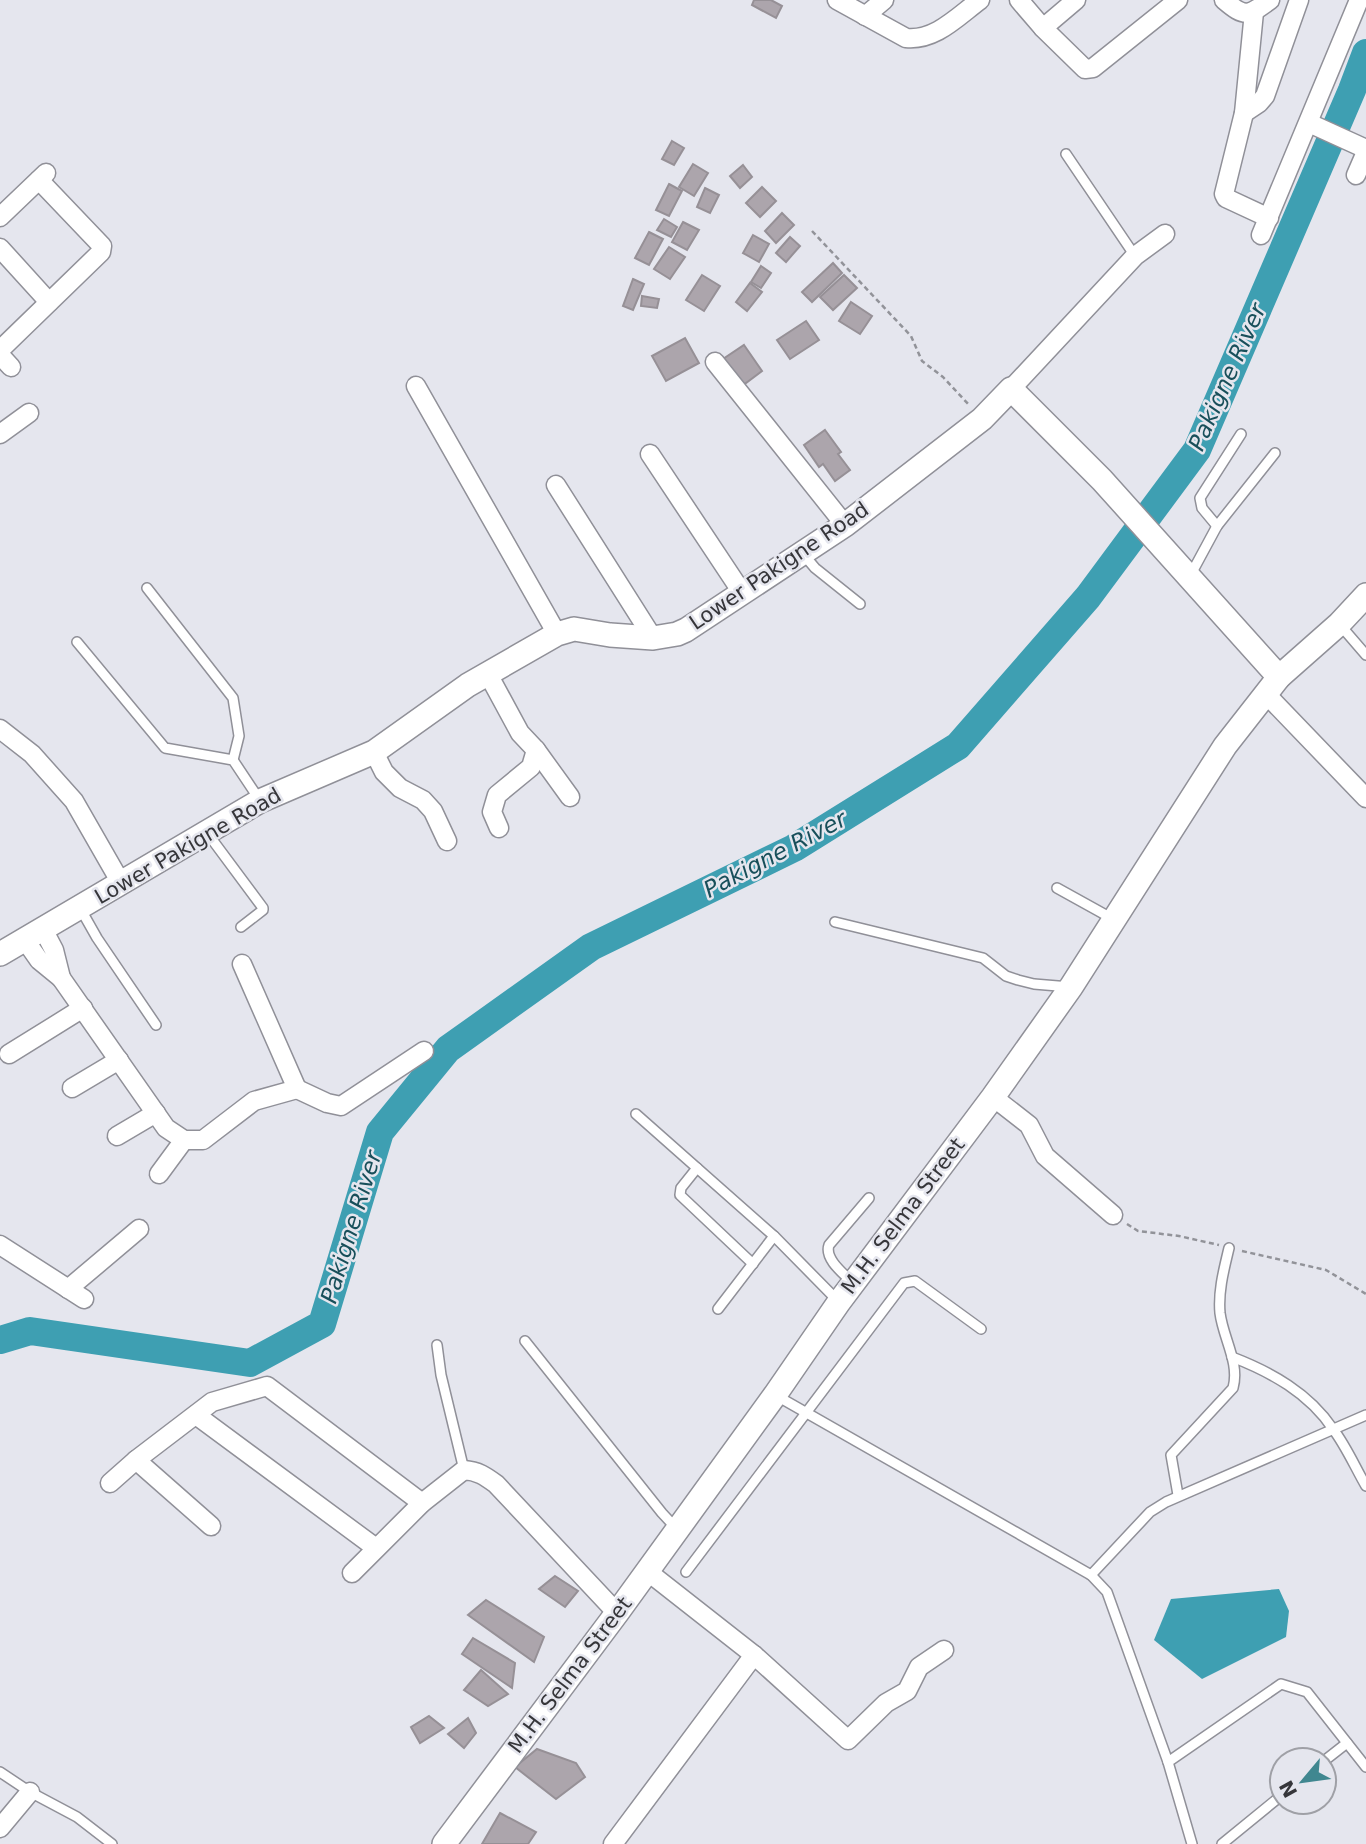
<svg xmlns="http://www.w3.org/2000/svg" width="1366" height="1844" viewBox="0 0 1366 1844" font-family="'DejaVu Sans',sans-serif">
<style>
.water{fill:#3e9fb2}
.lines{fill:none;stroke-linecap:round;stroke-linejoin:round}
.river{stroke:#3e9fb2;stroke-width:28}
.building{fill:#aca5ac;stroke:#969096;stroke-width:2}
.service-casing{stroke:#909098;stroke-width:12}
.minor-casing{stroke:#909098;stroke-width:21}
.tertiary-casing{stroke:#909098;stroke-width:26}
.path{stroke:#929399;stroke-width:2.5;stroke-dasharray:5 3.5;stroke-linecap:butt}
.service{stroke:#fff;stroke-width:9}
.minor{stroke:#fff;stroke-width:18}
.tertiary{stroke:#fff;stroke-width:23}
.labels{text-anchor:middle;stroke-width:5;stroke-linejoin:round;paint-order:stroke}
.street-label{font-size:21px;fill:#36363a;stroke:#e5e6ee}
.water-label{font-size:23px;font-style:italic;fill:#184f5a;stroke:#e5e6ee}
</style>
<rect width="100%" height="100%" fill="#e5e6ee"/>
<path class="water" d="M1279,1589L1289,1611L1286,1637L1202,1679L1154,1640L1171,1599Z"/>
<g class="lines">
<path class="river" d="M0,1340L30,1331L250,1363L322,1324L380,1132L448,1049L591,947L794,848L958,746L1088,597L1197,450L1352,90L1366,53"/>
</g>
<g class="building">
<path d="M754,0H771L782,6L776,18L752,5Z"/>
<path d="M672,141L684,148L674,165L662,159Z"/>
<path d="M693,164L708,173L694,196L679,187Z"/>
<path d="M743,165L752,177L740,188L730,176Z"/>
<path d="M669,184L682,191L669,216L656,210Z"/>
<path d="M762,187L776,201L760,217L746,203Z"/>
<path d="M705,188L719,195L710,213L697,207Z"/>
<path d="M782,213L794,225L776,243L765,231Z"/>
<path d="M664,219L677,227L671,237L657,230Z"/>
<path d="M683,222L699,230L687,250L672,242Z"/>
<path d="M649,232L663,239L649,265L635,258Z"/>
<path d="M753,235L769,244L759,262L743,253Z"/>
<path d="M790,237L800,246L786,262L776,253Z"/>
<path d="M669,247L685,257L670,279L654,269Z"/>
<path d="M833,263L842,273L812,302L802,292Z"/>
<path d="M761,266L771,273L761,288L751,282Z"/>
<path d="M702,275L720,286L704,311L686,300Z"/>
<path d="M844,275L857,288L833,310L820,297Z"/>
<path d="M633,279L644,284L633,310L623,306Z"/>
<path d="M750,283L762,292L747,311L736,302Z"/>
<path d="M642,296L659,299L657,308L641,306Z"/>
<path d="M851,302L872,316L860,334L839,321Z"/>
<path d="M806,321L819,340L790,359L777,340Z"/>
<path d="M685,338L699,363L666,381L652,356Z"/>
<path d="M744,345L762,371L742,386L723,359Z"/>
<path d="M825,430L841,452L838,454L850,470L835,481L823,464L819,467L804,445Z"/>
<path d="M555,1576L578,1591L565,1607L539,1589Z"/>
<path d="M486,1600L544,1637L534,1662L468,1615Z"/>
<path d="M473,1638L515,1663L512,1688L462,1654Z"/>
<path d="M481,1670L508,1694L488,1706L464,1690Z"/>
<path d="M429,1716L444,1728L420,1743L411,1727Z"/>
<path d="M468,1718L476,1733L464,1748L448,1734Z"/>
<path d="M537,1749L576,1763L585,1777L556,1799L515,1767Z"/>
<path d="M500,1813L536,1832L528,1844H482Z"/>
</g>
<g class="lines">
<g class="service-casing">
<g id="service">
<path d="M1066,154L1135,256"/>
<path d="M1217,526L1202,508L1200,498L1241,434"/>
<path d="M804,555L815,568L860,604"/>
<path d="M1190,576L1217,526L1275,453"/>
<path d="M147,588L233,698L239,736L233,760"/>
<path d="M1341,626L1366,655"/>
<path d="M77,642L165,748L233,760L259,799"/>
<path d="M208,834L263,908V910L241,927"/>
<path d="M1057,888L1113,919"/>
<path d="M80,908L97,938L156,1025"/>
<path d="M835,922L983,958L1006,976L1018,980L1034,984L1070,987"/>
<path d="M636,1114L774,1236L838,1301"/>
<path d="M697,1168L681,1188L680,1195L753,1264"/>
<path d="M853,1283C844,1274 824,1259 829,1245L869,1198"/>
<path d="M718,1309L774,1236"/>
<path d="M525,1341L662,1513L676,1528"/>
<path d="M437,1345L441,1375L464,1470"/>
<path d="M1232,1357C1271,1372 1309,1393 1333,1429C1346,1446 1355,1467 1366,1486"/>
<path d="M777,1396L1091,1575L1107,1592L1168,1762"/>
<path d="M1178,1495L1171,1455L1233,1388C1240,1363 1223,1338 1220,1313C1218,1291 1224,1269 1229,1248"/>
<path d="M686,1572L904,1283L915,1281L981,1329"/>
<path d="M1091,1575L1150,1512L1166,1502L1366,1415"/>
<path d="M1324,1761L1347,1743"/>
<path d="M0,1772L30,1792L77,1817L112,1844"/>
<path d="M1192,1844L1168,1762L1281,1684L1307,1692L1366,1767"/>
<path d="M1222,1844L1282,1795"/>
</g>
</g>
<g class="minor-casing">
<g id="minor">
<path d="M837,0L906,38C935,41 957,17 980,0"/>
<path d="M1019,0L1043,28L1085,69L1093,68L1178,0"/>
<path d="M1224,0C1245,18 1248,16 1270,0"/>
<path d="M1254,12L1244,113L1224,194L1226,198L1269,218"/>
<path d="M865,16L884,0"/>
<path d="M1043,28L1076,0"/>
<path d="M1244,113L1259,103L1265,96L1299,0"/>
<path d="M1309,123L1366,149"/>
<path d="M1356,175L1366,152"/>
<path d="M0,217L46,173"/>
<path d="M1261,235L1359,0"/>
<path d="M0,248L49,302"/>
<path d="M0,350L101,252L102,246L39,180"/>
<path d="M0,355L11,367"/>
<path d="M715,362L845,525"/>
<path d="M416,386L557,634"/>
<path d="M1011,389L1135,256L1165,234"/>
<path d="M0,434L29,413"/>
<path d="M650,454L741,591"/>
<path d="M556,485L653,638"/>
<path d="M488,674L520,733L536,750L570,797"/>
<path d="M1266,694L1366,798"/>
<path d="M0,729L32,754L74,801L121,883"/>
<path d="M374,752L384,772L400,788L423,800L433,811L447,841"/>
<path d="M499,828L492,812L497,795L531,767L536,750"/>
<path d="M25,940L39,960L61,978L54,950L43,929"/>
<path d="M61,978L166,1128L184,1140H203L254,1101L297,1089L242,964"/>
<path d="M9,1054L83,1008"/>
<path d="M72,1088L119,1060"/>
<path d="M297,1089L327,1103L341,1106L424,1051"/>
<path d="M993,1097L1029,1125L1045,1156L1113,1215"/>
<path d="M117,1136L156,1113"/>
<path d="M159,1174L184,1140"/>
<path d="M0,1245L84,1299"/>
<path d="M68,1289L139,1229"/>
<path d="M196,1415L376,1548"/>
<path d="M136,1460L211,1526"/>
<path d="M110,1483L136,1460L212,1402L267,1386L422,1503"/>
<path d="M647,1571L754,1655L848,1740L886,1703L907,1691L919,1667L944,1650"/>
<path d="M352,1573L422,1503L464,1470C478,1471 485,1476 496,1484L617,1613"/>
<path d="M0,1828L30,1792"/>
<path d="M613,1844L754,1655"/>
</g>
</g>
<g class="tertiary-casing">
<g id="tertiary">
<path d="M0,954L260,801L374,752L468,685L557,634L574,629L610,635L653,638L677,634L686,630L845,525L982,419L1011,389L1102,480L1279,677"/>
<path d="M444,1844L617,1613L775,1395L839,1302L993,1097L1071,987L1225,746L1279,677L1339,624L1366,595"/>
</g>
</g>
<g class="path">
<path d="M812,231L911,336L922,361L943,377L970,406"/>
<path d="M1127,1224L1138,1231L1179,1236L1219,1245"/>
<path d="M1242,1251L1326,1270L1366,1294"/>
</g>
<use href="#service" class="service"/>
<use href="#minor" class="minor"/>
<use href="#tertiary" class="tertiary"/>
</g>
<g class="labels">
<g class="street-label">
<text transform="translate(779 566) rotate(-34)" y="7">Lower Pakigne Road</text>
<text transform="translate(188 846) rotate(-30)" y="7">Lower Pakigne Road</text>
<text transform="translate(903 1216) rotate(-53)" y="7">M.H. Selma Street</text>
<text transform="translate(570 1675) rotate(-53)" y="7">M.H. Selma Street</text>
</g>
<g class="water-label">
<text transform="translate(1227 377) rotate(-66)" y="8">Pakigne River</text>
<text transform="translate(775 854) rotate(-28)" y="8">Pakigne River</text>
<text transform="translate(351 1227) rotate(-73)" y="8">Pakigne River</text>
</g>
</g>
<g transform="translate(1303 1781) rotate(241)"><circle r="33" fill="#e5e6ee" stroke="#9fa0a6" stroke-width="2"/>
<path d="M0-5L12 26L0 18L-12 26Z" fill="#408790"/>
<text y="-10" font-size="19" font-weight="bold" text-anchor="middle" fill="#36363a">N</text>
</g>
</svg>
